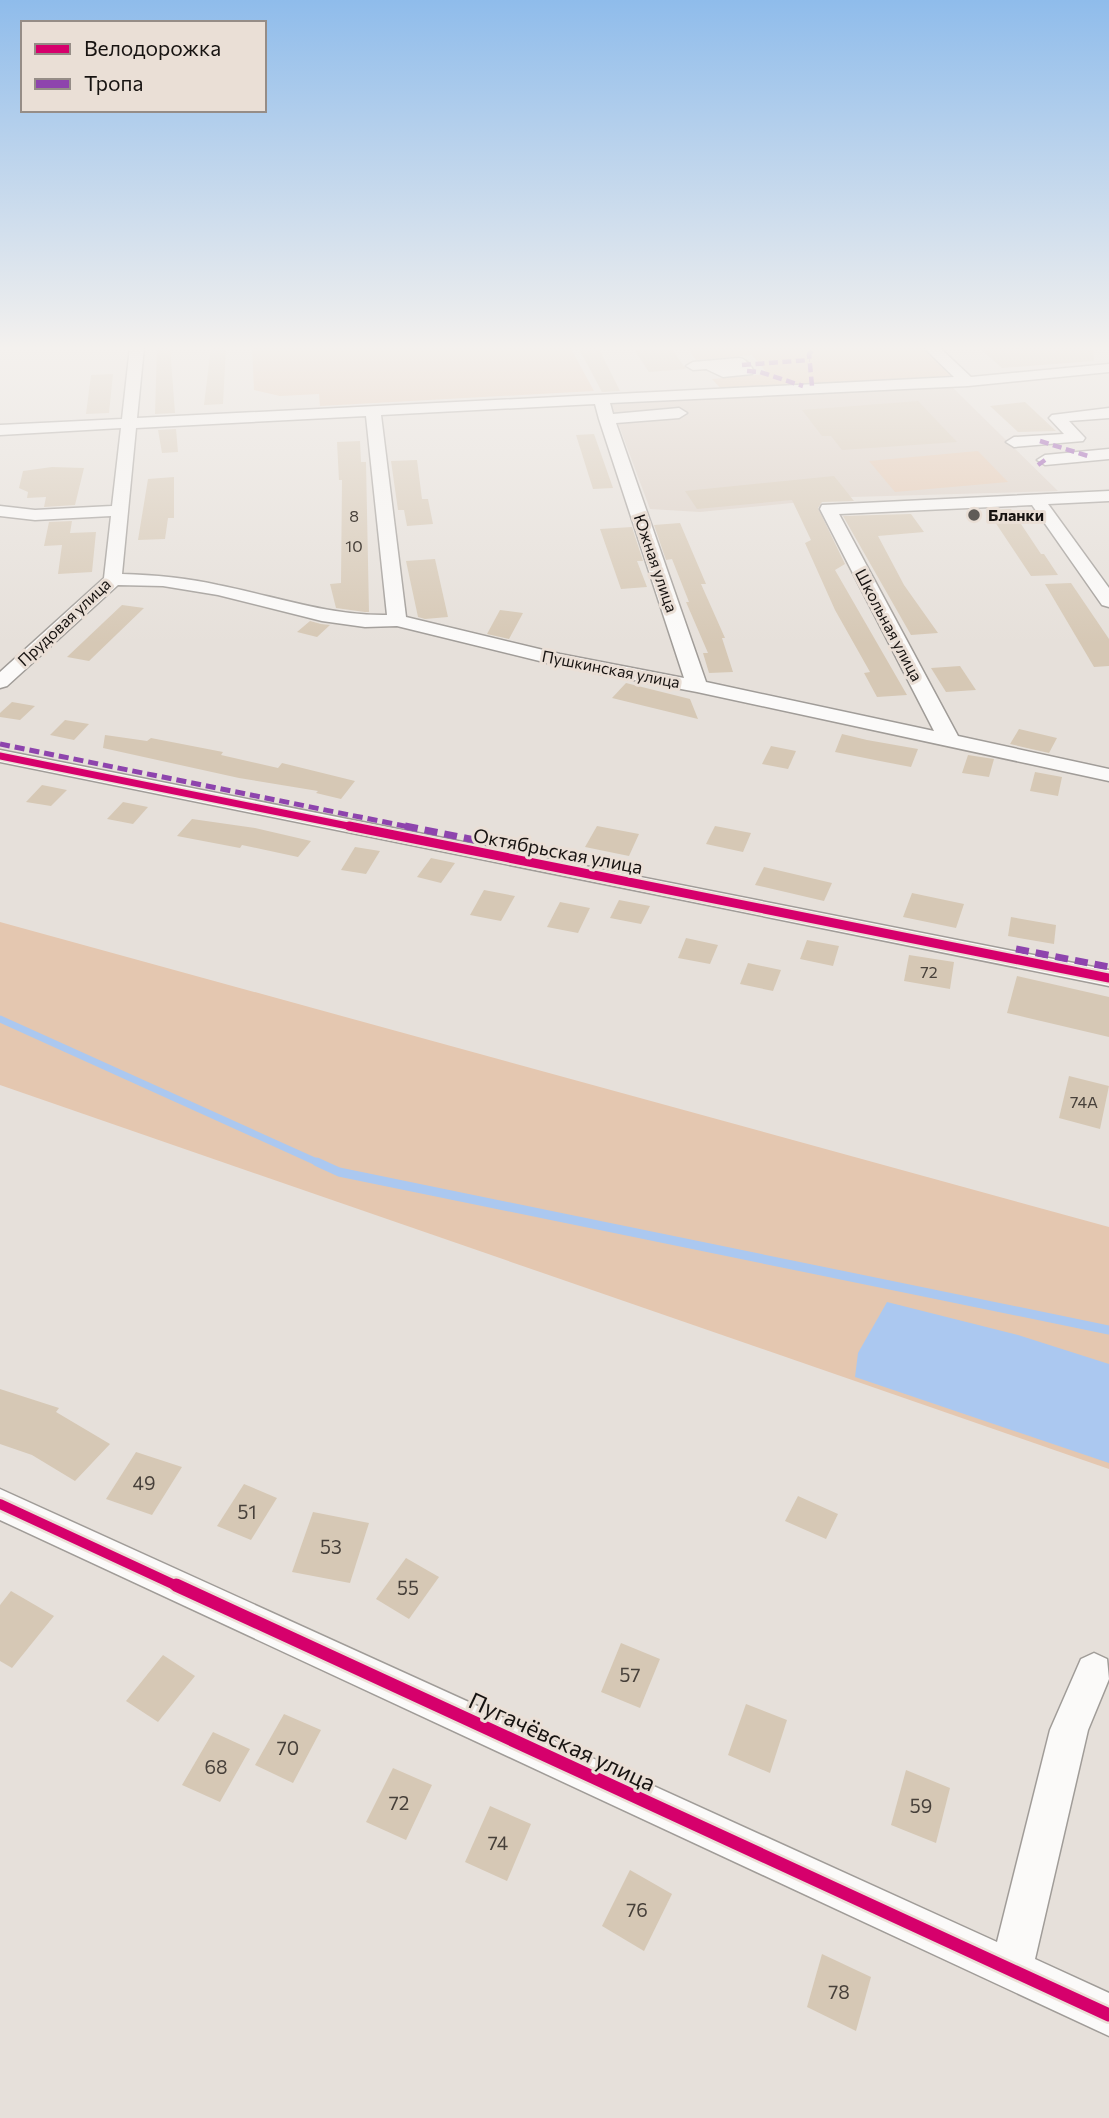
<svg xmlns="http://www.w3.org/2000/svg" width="1109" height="2118" viewBox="0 0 1109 2118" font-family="Commissioner,sans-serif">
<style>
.built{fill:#dcd0c6}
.green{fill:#e4c7b0}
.water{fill:#abc8f0}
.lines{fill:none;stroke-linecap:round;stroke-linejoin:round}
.stream-far1{stroke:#abc8f0;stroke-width:7}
.stream{stroke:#abc8f0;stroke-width:9}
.building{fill:#d6c8b5}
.minor-casing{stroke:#a09c98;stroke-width:3}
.minor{fill:#fbfaf9;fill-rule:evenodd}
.quiet-far2{stroke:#8e44ad;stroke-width:4.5;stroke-dasharray:9 4.5;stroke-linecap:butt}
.quiet-far1{stroke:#8e44ad;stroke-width:5;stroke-dasharray:10 5;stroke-linecap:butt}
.quiet{stroke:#8e44ad;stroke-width:7;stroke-dasharray:13 7;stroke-linecap:butt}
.cycleway-far3-casing{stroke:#eadfd6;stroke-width:10}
.cycleway-far2-casing{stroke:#eadfd6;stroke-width:13}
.cycleway-far1-casing{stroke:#eadfd6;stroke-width:15}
.cycleway-casing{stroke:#eadfd6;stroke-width:18}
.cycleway-far3{stroke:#d6006c;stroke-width:7}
.cycleway-far2{stroke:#d6006c;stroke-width:9}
.cycleway-far1{stroke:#d6006c;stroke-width:10}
.cycleway{stroke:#d6006c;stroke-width:13}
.poi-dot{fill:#5f5b57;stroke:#eadfd6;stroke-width:2.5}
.labels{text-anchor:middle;stroke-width:6;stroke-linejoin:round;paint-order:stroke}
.far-poi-label{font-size:16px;font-weight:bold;fill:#171311;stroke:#eadfd6;text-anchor:start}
.number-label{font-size:16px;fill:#47403a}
.far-street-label{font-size:16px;fill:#171311;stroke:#eadfd6}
.street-label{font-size:19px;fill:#171311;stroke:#eadfd6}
.near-number-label{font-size:19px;fill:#47403a}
.near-street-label{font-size:23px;fill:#171311;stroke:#eadfd6}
</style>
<rect width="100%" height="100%" fill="#e6e0da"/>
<path class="built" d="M948,383L1058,491L852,497L700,512L650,509L611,404Z"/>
<g class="green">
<path d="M252,347H570L594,391L320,406L319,394L280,396L254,390Z"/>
<path d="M687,347H921L953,378L723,391L712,379L768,374L752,355L696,360Z"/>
<path d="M978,451L1008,482L895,492L869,461Z"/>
<path d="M0,922L1109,1227V1469L0,1085Z"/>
</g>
<path class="water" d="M887,1302L1018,1335L1109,1364V1463L855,1377L858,1353Z"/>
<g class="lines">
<path class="stream-far1" d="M0,1019L321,1164"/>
<path class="stream" d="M317,1162L339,1172L1109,1330"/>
</g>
<g class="building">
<path d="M157,347H170L175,413L155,414Z"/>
<path d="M211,347H226L223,404L204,405Z"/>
<path d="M578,347H598L620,391L602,392Z"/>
<path d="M978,347H1093L1094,361L1002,368Z"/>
<path d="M671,348L686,369L649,372L635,351Z"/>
<path d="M113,374L109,413L86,414L91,375Z"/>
<path d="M918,401L957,442L842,450L831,436H822L802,410Z"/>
<path d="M1025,402L1056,431L1018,432L990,406Z"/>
<path d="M176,429L178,452L162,453L158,430Z"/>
<path d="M594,434L613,488L593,489L576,435Z"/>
<path d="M360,441L361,462H366L369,612H365L336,608L330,584L341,583L342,480H339L337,442Z"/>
<path d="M417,460L422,499H428L433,524L407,526L404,510H398L391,461Z"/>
<path d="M52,467L84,468L75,505L44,507L46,497L27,498L28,492L19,488L23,471Z"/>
<path d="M834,476L854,501L822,502L818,508L845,564L835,570L907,695L877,697L864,673L870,672L835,610L805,543L811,540L792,500L697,509L685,491Z"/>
<path d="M174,477V518H168L165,539L138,540L148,479Z"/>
<path d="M1011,509L1041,554H1044L1058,575L1031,576L987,510Z"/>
<path d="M911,514L924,532L878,536L904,585L938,633L911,635L843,516Z"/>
<path d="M72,521L70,533L96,532L92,572L58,574L62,545L44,546L49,522Z"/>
<path d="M680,523L706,584H701L725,638H722L733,672L709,673L703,653H708L686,602H689L672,559L666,560L654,525Z"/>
<path d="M632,527L643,561H637L647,587L621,589L600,529Z"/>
<path d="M435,559L448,617L425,619L418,617L406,561Z"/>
<path d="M1071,583L1109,639V666L1094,667L1045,584Z"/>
<path d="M122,605L144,608L89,661L67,657Z"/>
<path d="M500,610L523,613L509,639L487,634Z"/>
<path d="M310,621L321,624L330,625L317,637L297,632Z"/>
<path d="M960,666L976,690L946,692L931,668Z"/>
<path d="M626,683L690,699L698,719L612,698Z"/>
<path d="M12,702L35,706L20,720L0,717V713Z"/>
<path d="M65,720L89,724L74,740L50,735Z"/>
<path d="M1019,729L1057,738L1049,753L1010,744Z"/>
<path d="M842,734L867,740L918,749L911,767L885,762L835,752Z"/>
<path d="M105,735L147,741L151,738L223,752L221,755L278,768L282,763L355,781L341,799L316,793L318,791L239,778L103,748Z"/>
<path d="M771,746L796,751L788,769L762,764Z"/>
<path d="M968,755L994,759L989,777L962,773Z"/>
<path d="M1035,772L1062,777L1058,796L1030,791Z"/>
<path d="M42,785L67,790L51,806L26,802Z"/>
<path d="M123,802L148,807L133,824L107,819Z"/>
<path d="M192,819L255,828L311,841L298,857L242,845L240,848L177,836Z"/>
<path d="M597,826L639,834L629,856L585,847Z"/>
<path d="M715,826L751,833L743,852L706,844Z"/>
<path d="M355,847L380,851L366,874L341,870Z"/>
<path d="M431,858L455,863L441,883L417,877Z"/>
<path d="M764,867L832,883L824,901L755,885Z"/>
<path d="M484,890L515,896L501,921L470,915Z"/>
<path d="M912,893L964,904L956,928L903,917Z"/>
<path d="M619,900L650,906L641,924L610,918Z"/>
<path d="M560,902L590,908L578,933L547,927Z"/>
<path d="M1011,917L1056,925L1054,944L1008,936Z"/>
<path d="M686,938L718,945L710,964L678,958Z"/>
<path d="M807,940L839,946L833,966L800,959Z"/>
<path d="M909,955L954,962L950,989L904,981Z"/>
<path d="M748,963L781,970L773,991L740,984Z"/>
<path d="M1017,976L1109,997V1037L1007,1013Z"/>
<path d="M1069,1076L1109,1086L1100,1129L1059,1118Z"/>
<path d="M0,1389L59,1408L56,1412L110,1444L75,1481L32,1455L0,1444Z"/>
<path d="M136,1452L182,1467L152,1515L106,1499Z"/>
<path d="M244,1484L277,1498L251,1540L217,1526Z"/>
<path d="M798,1496L838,1514L826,1539L785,1521Z"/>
<path d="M313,1512L369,1523L350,1583L292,1572Z"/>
<path d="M406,1558L439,1577L409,1619L376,1599Z"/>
<path d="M11,1591L54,1616L12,1668L0,1661V1605Z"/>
<path d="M621,1643L660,1659L640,1708L601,1692Z"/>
<path d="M163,1655L195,1676L158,1722L126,1701Z"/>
<path d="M746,1704L787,1720L770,1773L728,1755Z"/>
<path d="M284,1714L321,1730L293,1783L255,1765Z"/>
<path d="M213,1732L250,1749L220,1802L182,1785Z"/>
<path d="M393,1768L432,1785L406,1840L366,1822Z"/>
<path d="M906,1770L950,1788L936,1843L891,1825Z"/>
<path d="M490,1806L531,1824L507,1881L465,1862Z"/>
<path d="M630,1870L672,1894L644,1951L602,1926Z"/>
<path d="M822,1954L871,1977L856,2031L807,2007Z"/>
</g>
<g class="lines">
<g class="minor-casing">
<g id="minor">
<path d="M130,347H144L137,418L954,377L923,347H939L971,377L1109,364V372L968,386L610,403L613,414L679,408L687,413L679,418L616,423L706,682L934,731L820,509L822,505L1109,491V501L1048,504L1109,588V607L1102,605L1032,505L839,514L958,736L1109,769V781L697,692L560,666L397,626L365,627L322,621L218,595L163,586L118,585L7,686L0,688V672L104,578L111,516L35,520L0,516V506L35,510L112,506L121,428L0,435V425L122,419ZM595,404L599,419L684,678L560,654L406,617L381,415ZM366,416L387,615C329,616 275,596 218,585C187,578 155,575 122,574L136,428Z"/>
<path d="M739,358C746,359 750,365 754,371L752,374L723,377L706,369L693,370L686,366L693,362Z"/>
<path d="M1109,408V418L1069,421L1085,438L1083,441L1014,447L1006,442L1014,437L1064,434L1049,418L1052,415Z"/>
<path d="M1109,449V459L1045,465L1037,460L1045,455Z"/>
<path d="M0,750L1109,970V986L0,762Z"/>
<path d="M0,1489L997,1942L1050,1730L1081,1659L1094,1653L1107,1659L1109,1679L1088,1730L1035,1959L1109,1993V2036L0,1520Z"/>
</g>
</g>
<use href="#minor" class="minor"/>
<g class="quiet-far2">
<path d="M812,351L809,354L812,386"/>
<path d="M742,365L810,360"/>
<path d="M747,371L760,372L803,386"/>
<path d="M1040,441L1088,456"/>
<path d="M1038,465L1045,460"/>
</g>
<path class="quiet-far1" d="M0,744L414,828"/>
<g class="quiet">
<path d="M405,826L515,848"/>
<path d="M1016,949L1109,967"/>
</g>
<g class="cycleway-far3-casing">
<path id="cycleway-far3" d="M0,756L358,828"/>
</g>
<g class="cycleway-far2-casing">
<path id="cycleway-far2" d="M349,826L1109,978"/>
</g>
<g class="cycleway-far1-casing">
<path id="cycleway-far1" d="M0,1504L179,1587"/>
</g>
<g class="cycleway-casing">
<path id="cycleway" d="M176,1585L1109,2015"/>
</g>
<use href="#cycleway-far3" class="cycleway-far3"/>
<use href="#cycleway-far2" class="cycleway-far2"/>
<use href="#cycleway-far1" class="cycleway-far1"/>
<use href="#cycleway" class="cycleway"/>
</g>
<linearGradient id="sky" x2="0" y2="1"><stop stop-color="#8fbceb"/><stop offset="0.54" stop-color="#f4f1ee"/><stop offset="1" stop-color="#f4f1ee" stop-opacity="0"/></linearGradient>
<rect width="1109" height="644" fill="url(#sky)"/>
<circle class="poi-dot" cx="974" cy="515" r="7"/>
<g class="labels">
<g class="far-poi-label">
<text x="988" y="521">Бланки</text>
</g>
<g class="number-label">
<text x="354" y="522">8</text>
<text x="354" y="552">10</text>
<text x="929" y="978">72</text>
<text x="1084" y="1108">74А</text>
</g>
<g class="far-street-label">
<text transform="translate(656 563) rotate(71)" y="6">Южная улица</text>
<text transform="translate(64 622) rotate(-43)" y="6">Прудовая улица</text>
<text transform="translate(889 625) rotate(62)" y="6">Школьная улица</text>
<text transform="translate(611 669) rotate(11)" y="6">Пушкинская улица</text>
</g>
<g class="street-label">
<text transform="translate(558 851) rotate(11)" y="7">Октябрьская улица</text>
</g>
<g class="near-number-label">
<text x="144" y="1490">49</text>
<text x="247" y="1519">51</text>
<text x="331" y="1554">53</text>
<text x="408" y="1595">55</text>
<text x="630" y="1682">57</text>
<text x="288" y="1755">70</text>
<text x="216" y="1774">68</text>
<text x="399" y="1810">72</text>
<text x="921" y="1813">59</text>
<text x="498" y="1850">74</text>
<text x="637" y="1917">76</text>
<text x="839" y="1999">78</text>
</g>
<g class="near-street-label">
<text transform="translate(562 1742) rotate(25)" y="8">Пугачёвская улица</text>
</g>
</g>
<rect x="21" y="21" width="245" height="91" fill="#eadfd6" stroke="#968d87" stroke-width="2"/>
<rect x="35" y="44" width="35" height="10" fill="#d6006c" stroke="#968d87" stroke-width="2"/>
<text x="84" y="56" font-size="21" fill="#171311">Велодорожка</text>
<rect x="35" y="79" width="35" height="10" fill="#8e44ad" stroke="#968d87" stroke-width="2"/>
<text x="84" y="91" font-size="21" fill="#171311">Тропа</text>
</svg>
